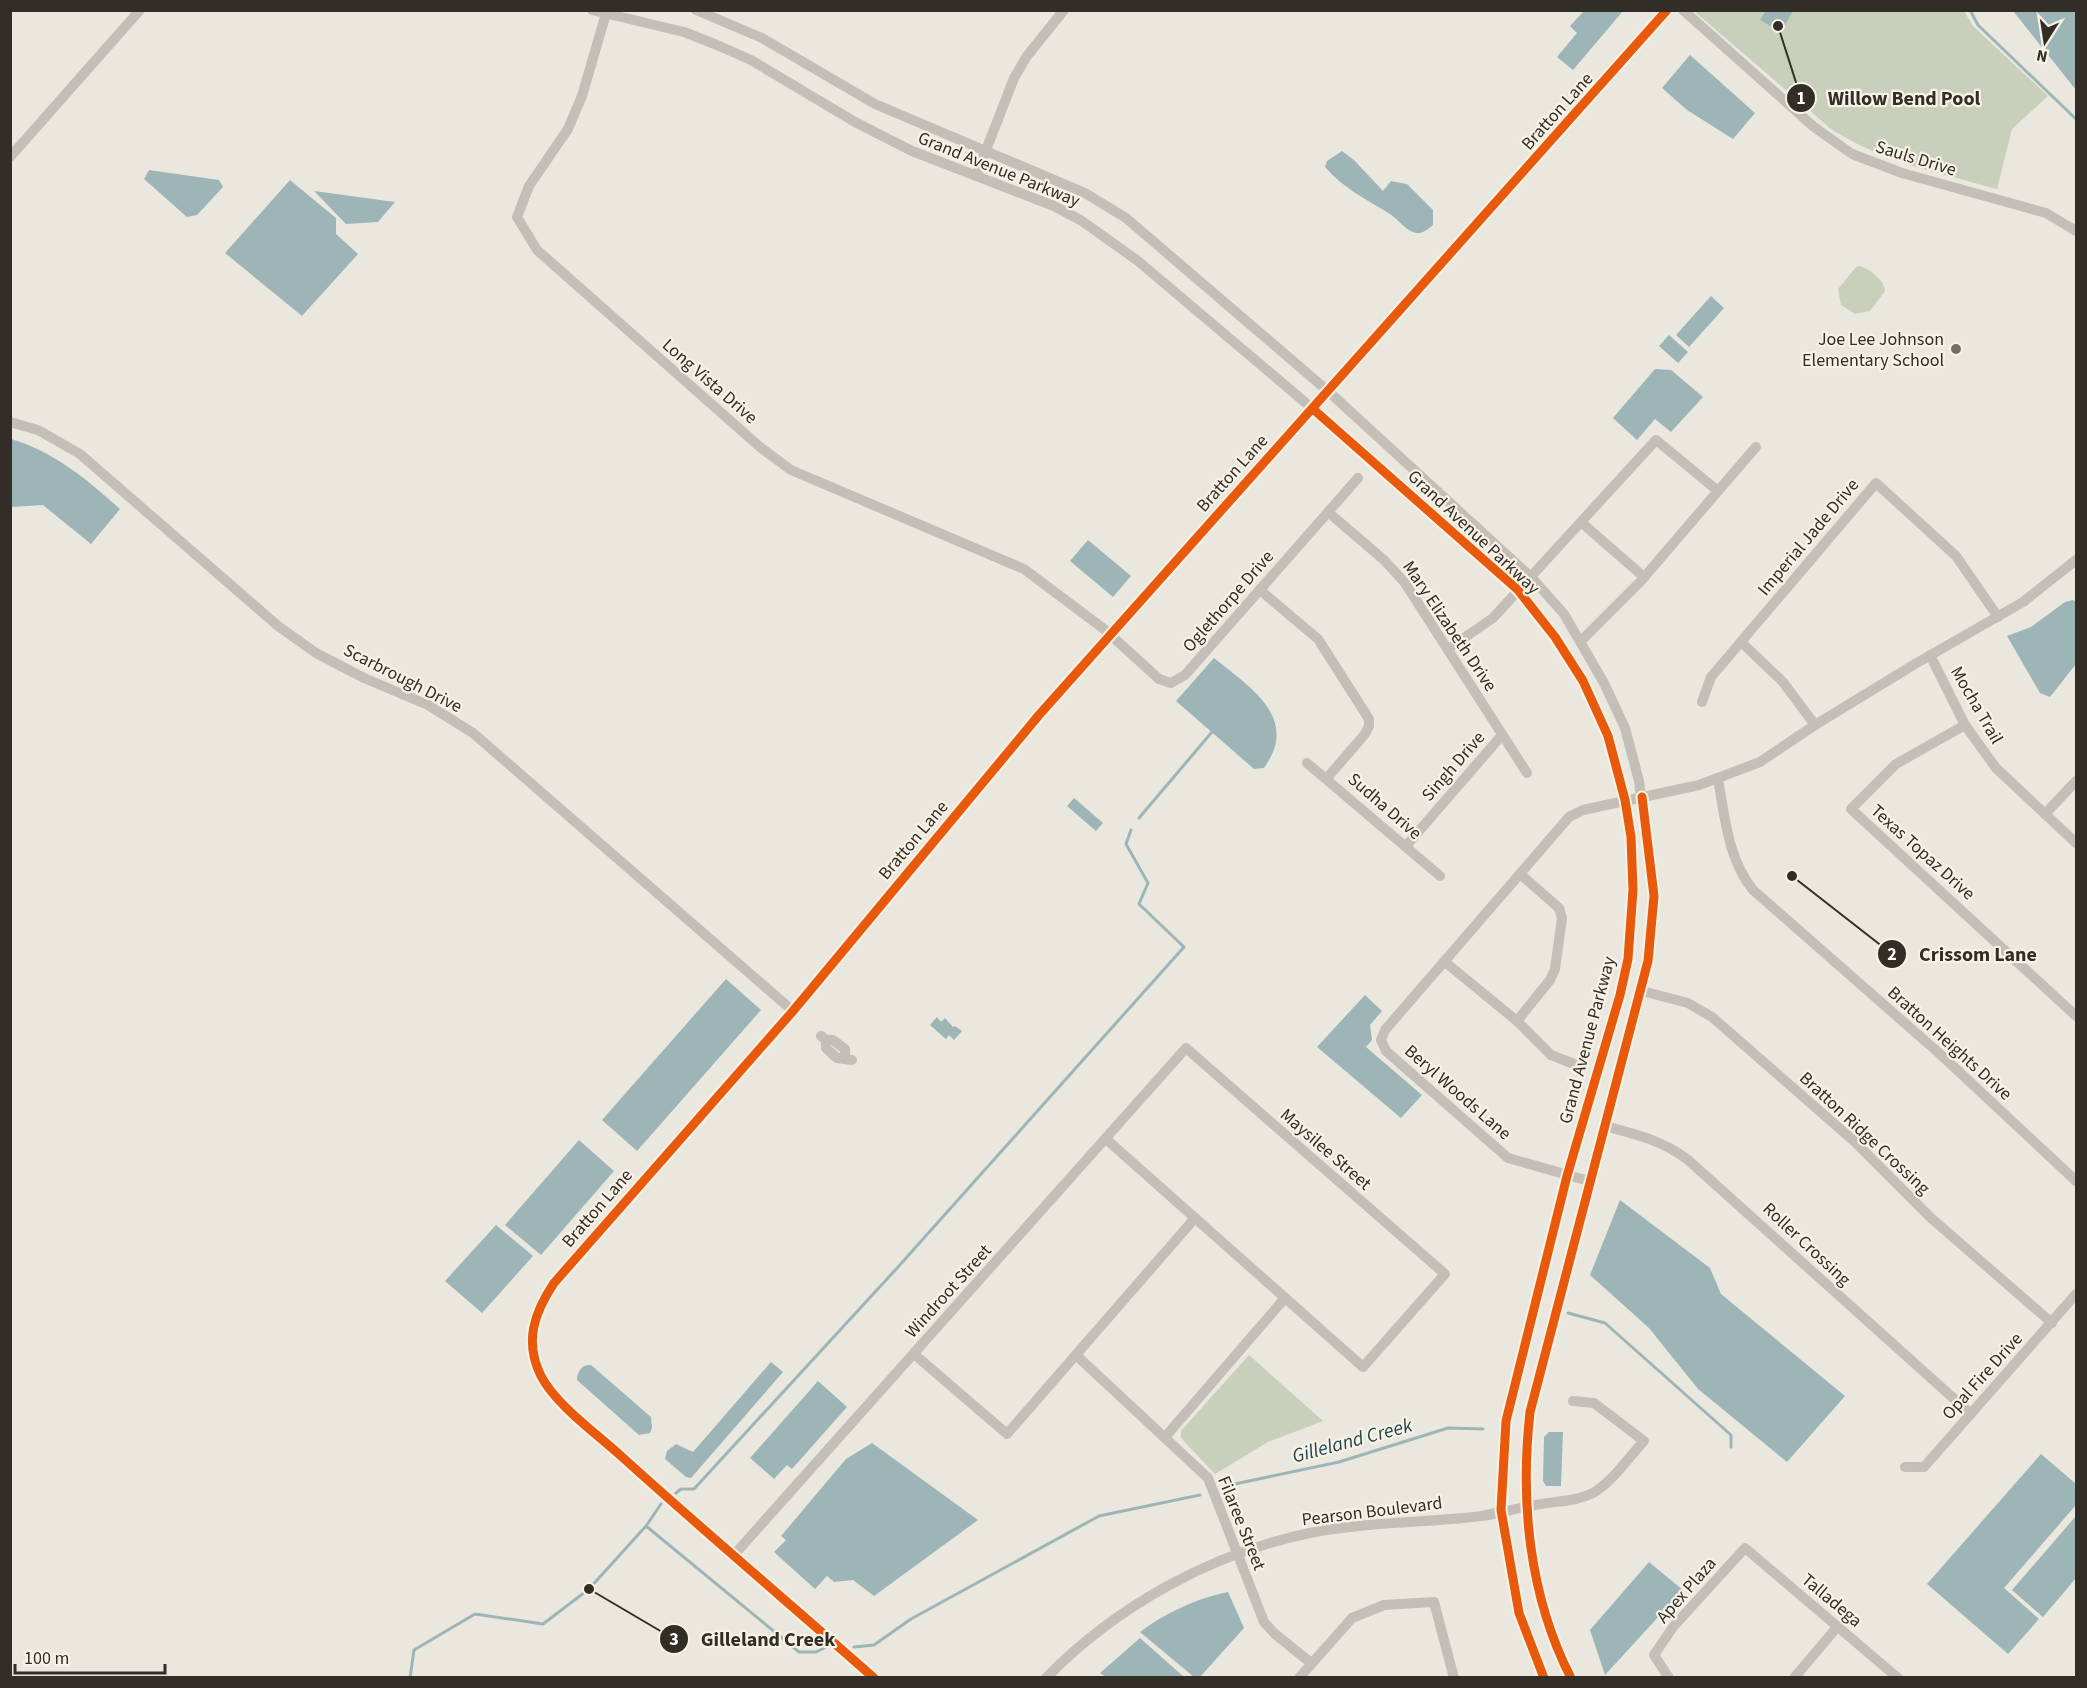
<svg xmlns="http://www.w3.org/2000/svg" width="2087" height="1688" viewBox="0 0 2087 1688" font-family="'Source Sans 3',sans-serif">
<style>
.green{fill:#c8cfba}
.water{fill:#9eb5b8}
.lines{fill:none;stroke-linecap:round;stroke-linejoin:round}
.stream{stroke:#9eb5b8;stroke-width:3}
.minor{stroke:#c3beb8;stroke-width:10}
.cycleway-casing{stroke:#f7f2e6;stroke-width:13}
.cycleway{stroke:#e8590c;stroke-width:9}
.poi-dot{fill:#736e67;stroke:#f7f2e6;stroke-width:2}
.labels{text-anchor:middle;stroke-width:4.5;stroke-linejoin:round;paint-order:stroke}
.street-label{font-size:18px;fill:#332d27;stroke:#f7f2e6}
.poi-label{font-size:18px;fill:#332d27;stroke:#f7f2e6;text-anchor:end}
.water-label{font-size:20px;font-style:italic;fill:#22464f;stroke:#f7f2e6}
.leader{fill:none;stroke:#332d27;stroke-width:2}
.callout-dot{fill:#332d27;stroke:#f7f2e6;stroke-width:2}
.mark-label{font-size:18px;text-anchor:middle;font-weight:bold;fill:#fff}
.callout-label{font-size:20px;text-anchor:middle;font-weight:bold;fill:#332d27;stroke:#f7f2e6;stroke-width:4.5;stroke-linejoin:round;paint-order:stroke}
</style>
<rect width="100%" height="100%" fill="#eae7df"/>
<g class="green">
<path d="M1694,11H1964L1973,26L2048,96L2012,129L1997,189C1937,172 1885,163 1831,129Z"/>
<path d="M1860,266C1870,269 1885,281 1885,291L1870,311L1855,314L1841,305L1838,289L1856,267Z"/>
<path d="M1249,1355L1323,1421L1268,1442L1215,1474L1181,1438V1431Z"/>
</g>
<g class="water">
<path d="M1766,10H1793V11L1781,32L1760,20Z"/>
<path d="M1584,11H1623L1573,70L1557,57L1577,33L1570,26Z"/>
<path d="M2013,11H2076V90Z"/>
<path d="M1690,55L1755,113L1733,139L1687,110L1662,88Z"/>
<path d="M1342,151L1354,160L1383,191L1391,181L1407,184L1433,210V225C1428,229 1423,234 1416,233C1406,231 1398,219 1390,214C1366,199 1344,189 1325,167L1327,161Z"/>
<path d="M149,170L219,180L223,187L197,215L187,217L144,179Z"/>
<path d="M290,180L336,218V234L358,254L302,316L225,253Z"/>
<path d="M314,191L395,202L378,222L346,224Z"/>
<path d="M1711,296L1724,308L1689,347L1676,335Z"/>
<path d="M1669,335L1688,352L1678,363L1659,346Z"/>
<path d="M1655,369L1671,370L1703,397L1671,432L1655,419L1637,440L1613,418Z"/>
<path d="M11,439C55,452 86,479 120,509L91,544L43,505L11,507Z"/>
<path d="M1088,540L1131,576L1113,597L1070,561Z"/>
<path d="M2073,600L2076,602V664L2050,697L2040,693L2007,636L2031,627L2065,602Z"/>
<path d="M1214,658C1251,688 1300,718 1264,768L1254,769L1176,701Z"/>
<path d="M1074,798L1103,823L1096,831L1067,806Z"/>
<path d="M726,979L761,1010L637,1151L602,1120Z"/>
<path d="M1365,995L1382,1011L1370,1025L1372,1040L1366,1047L1422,1095L1401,1118L1317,1047Z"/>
<path d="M937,1017L941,1022L945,1018L953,1027L955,1026L962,1031L954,1040L949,1035L946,1039L930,1025Z"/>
<path d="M579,1140L614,1171L541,1255L505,1225Z"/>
<path d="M1620,1200L1710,1268L1721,1294L1845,1396L1787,1462L1698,1389L1649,1328L1590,1275Z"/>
<path d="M496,1225L533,1256L482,1313L445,1281Z"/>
<path d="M771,1362L783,1372L691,1478L686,1477L665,1459L667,1451L676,1444L693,1452Z"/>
<path d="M591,1365L651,1417L652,1428L650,1433L639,1435L577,1380C577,1372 582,1364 591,1365Z"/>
<path d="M818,1381L847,1407L792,1469L787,1465L774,1479L750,1458Z"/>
<path d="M1549,1432H1563L1561,1486H1546L1543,1481L1544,1437Z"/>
<path d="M872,1443L978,1520L874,1596L853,1580L834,1582L827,1576L815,1589L774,1552L786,1540L781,1536L846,1459Z"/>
<path d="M2041,1454L2076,1484V1505L2004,1588L2039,1619L2008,1654L1927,1584Z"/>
<path d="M2076,1516V1578L2043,1617L2012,1590Z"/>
<path d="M1649,1562L1683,1590L1605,1675L1590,1630Z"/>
<path d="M1228,1592L1244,1628L1200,1677H1194L1140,1632C1165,1613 1198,1598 1228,1592Z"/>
<path d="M1140,1638L1184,1677H1106L1100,1673Z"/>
</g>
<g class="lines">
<g class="stream">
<path d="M1970,10L1978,25L2076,119"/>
<path d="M1139,818L1212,732"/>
<path d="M1568,1313L1605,1323L1731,1435V1447"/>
<path d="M1230,1485L1339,1462L1448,1428L1483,1429"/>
<path d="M676,1493L681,1489H694L898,1267L1184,947L1139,904L1148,883L1126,844L1131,830"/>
<path d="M646,1526L661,1504"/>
<path d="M854,1647L874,1645L911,1619L1099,1516L1200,1495"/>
<path d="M410,1678L414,1650L475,1614L543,1624L589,1589L646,1526L799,1652H816L826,1647"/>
</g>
<g class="minor">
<path d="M592,10L684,32L717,45L751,60L855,122L912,151L1054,206L1082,221L1138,261L1313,409L1518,590L1555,637L1583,681L1601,718L1617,765L1631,837L1633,890L1628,959L1620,995L1567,1176L1506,1421L1501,1510L1519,1613L1544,1678"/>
<path d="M607,10L582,96L568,129L529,186L517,217L537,250L760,447L791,470L1024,569L1104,629L1159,679L1171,683L1185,675L1358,478"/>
<path d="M696,10L762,38L875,104L1085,193L1126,218L1329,392L1532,578L1564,614L1604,683L1625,728L1639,781L1654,896L1652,929L1642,991L1589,1181L1530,1412L1525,1456L1526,1506L1531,1551L1540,1594L1559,1654L1571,1678"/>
<path d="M1683,10L1814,127L1852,154L1902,173L2046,213L2076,231"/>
<path d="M10,157L140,10"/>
<path d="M976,176L1014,78L1027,56L1064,10"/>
<path d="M10,422L38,430L80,454L278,626L316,653L364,678L428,705L473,733L793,1011"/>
<path d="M1718,491L1756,447"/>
<path d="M1328,512L1384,560L1405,583L1527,773"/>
<path d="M1582,523L1644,577"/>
<path d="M1260,590L1318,639L1369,719V726L1365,734L1327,778"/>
<path d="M1741,642L1783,682L1815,725"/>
<path d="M1448,649L1493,618L1656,440L1718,491L1640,582L1581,641"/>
<path d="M1930,655L1965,725L1996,768L2076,843"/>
<path d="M1702,702L1711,677L1876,483L1956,556L1998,617"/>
<path d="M1965,725L1896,764L1851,809L2076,1016"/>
<path d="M1307,763L1440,876"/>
<path d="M1718,779C1725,818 1728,859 1753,890L1940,1054L2076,1181"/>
<path d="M2045,814L2076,781"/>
<path d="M1406,846L1502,735"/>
<path d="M1445,962L1517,1021L1551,1055L1574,1064"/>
<path d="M1642,991L1688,1003L1712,1017L1855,1142L1931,1218L2052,1323"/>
<path d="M1517,1021L1550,980L1555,969L1562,918L1559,908L1520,874"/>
<path d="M821,1036L826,1040V1048L837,1058L852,1060"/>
<path d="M826,1040H833L845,1049V1057"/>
<path d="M1605,1126C1635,1134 1661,1140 1687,1159L1971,1414"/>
<path d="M1589,1181L1508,1158L1386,1051L1381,1040L1385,1030L1569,817L1583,810L1699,785L1760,762L1815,725L1915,664L2023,602L2076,560"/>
<path d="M914,1354L1007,1434L1195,1218"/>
<path d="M1076,1355L1208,1478L1264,1622L1274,1633L1311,1663"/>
<path d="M1165,1437L1285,1298"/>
<path d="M1905,1467H1924L2076,1294"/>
<path d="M734,1555L1186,1048L1445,1274L1363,1367L1106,1139"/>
<path d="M874,1678C790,1604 704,1531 621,1456C597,1434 556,1405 541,1376C524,1342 534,1313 554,1283L793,1011L1039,715L1667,10"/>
<path d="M1046,1678C1116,1606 1212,1553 1310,1533C1367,1522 1425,1523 1482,1516C1499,1513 1518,1508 1535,1505C1555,1501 1575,1502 1593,1493C1612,1482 1629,1457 1644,1441L1594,1403L1573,1401"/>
<path d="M1299,1678L1352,1618L1384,1605L1434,1602L1454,1678"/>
<path d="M1669,1678L1654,1655L1673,1627L1745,1548L1898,1678"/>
<path d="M1794,1678L1838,1626"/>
</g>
<g class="cycleway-casing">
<g id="cycleway">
<path d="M1313,409L1518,590L1555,637L1583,681L1608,736L1625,800L1631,837L1633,890L1628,959L1620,995L1567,1176L1506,1421L1501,1510L1519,1613L1544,1678"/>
<path d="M874,1678C790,1604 704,1531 621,1456C597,1434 556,1405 541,1376C524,1342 534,1313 554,1283L793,1011L1039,715L1667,10"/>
<path d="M1571,1678C1529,1596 1520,1502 1530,1412L1648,961L1654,896L1642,797"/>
</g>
</g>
<use href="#cycleway" class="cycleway"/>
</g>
<circle class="poi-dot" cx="1956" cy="349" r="6"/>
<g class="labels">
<g class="street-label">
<text transform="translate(1557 111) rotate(-48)" y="6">Bratton Lane</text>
<text transform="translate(1916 158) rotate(17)" y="6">Sauls Drive</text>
<text transform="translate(999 169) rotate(22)" y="6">Grand Avenue Parkway</text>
<text transform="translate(710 381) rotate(41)" y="6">Long Vista Drive</text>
<text transform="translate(1232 473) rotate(-48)" y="6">Bratton Lane</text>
<text transform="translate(1474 532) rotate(43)" y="6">Grand Avenue Parkway</text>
<text transform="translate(1808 537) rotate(-50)" y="6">Imperial Jade Drive</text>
<text transform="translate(1228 601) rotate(-49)" y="6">Oglethorpe Drive</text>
<text transform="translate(1450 626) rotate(56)" y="6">Mary Elizabeth Drive</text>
<text transform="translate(403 678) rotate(27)" y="6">Scarbrough Drive</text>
<text transform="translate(1977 705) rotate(60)" y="6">Mocha Trail</text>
<text transform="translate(1453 766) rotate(-49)" y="6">Singh Drive</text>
<text transform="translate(1385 806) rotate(41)" y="6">Sudha Drive</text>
<text transform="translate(913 840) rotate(-50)" y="6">Bratton Lane</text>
<text transform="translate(1923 852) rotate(42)" y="6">Texas Topaz Drive</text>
<text transform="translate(1587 1040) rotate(-75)" y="6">Grand Avenue Parkway</text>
<text transform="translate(1950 1043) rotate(42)" y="6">Bratton Heights Drive</text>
<text transform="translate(1458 1092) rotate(41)" y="6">Beryl Woods Lane</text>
<text transform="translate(1865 1133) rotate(43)" y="6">Bratton Ridge Crossing</text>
<text transform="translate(1326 1149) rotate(41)" y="6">Maysilee Street</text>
<text transform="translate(597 1208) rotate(-49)" y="6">Bratton Lane</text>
<text transform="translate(1807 1244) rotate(43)" y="6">Roller Crossing</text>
<text transform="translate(948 1291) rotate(-48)" y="6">Windroot Street</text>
<text transform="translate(1982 1376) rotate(-48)" y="6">Opal Fire Drive</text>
<text transform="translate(1372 1511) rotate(-7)" y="6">Pearson Boulevard</text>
<text transform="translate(1242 1523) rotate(68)" y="6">Filaree Street</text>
<text transform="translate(1686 1590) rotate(-49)" y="6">Apex Plaza</text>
<text transform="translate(1832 1600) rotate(40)" y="6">Talladega</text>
</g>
<g class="poi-label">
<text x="1944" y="345">Joe Lee Johnson<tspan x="1944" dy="21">Elementary School</tspan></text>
</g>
<g class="water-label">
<text transform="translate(1352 1440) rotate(-15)" y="7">Gilleland Creek</text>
</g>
</g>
<path class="leader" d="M1778 26L1801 98M1792 876L1892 954M589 1589L674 1639"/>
<g class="callout-dot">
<circle cx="1778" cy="26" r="6"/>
<circle cx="1792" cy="876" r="6"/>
<circle cx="589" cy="1589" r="6"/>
<circle cx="1801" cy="98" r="15"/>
<circle cx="1892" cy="954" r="15"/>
<circle cx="674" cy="1639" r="15"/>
</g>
<g class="mark-label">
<text x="1801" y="104">1</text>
<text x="1892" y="960">2</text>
<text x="674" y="1645">3</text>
</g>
<g class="callout-label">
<text x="1904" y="105">Willow Bend Pool</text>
<text x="1978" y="961">Crissom Lane</text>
<text x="768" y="1646">Gilleland Creek</text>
</g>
<rect width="2087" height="1688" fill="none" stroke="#332d27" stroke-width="24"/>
<g transform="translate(2045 42) rotate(192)" stroke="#f7f2e6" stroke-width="4.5" paint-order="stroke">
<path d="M0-4.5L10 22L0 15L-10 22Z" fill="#332d27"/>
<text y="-9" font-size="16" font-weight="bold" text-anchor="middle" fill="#332d27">N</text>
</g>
<path d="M15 1664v9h150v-9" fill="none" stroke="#332d27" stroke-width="3"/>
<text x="24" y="1664" font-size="18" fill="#332d27" stroke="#f7f2e6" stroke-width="4.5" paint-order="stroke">100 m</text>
</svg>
